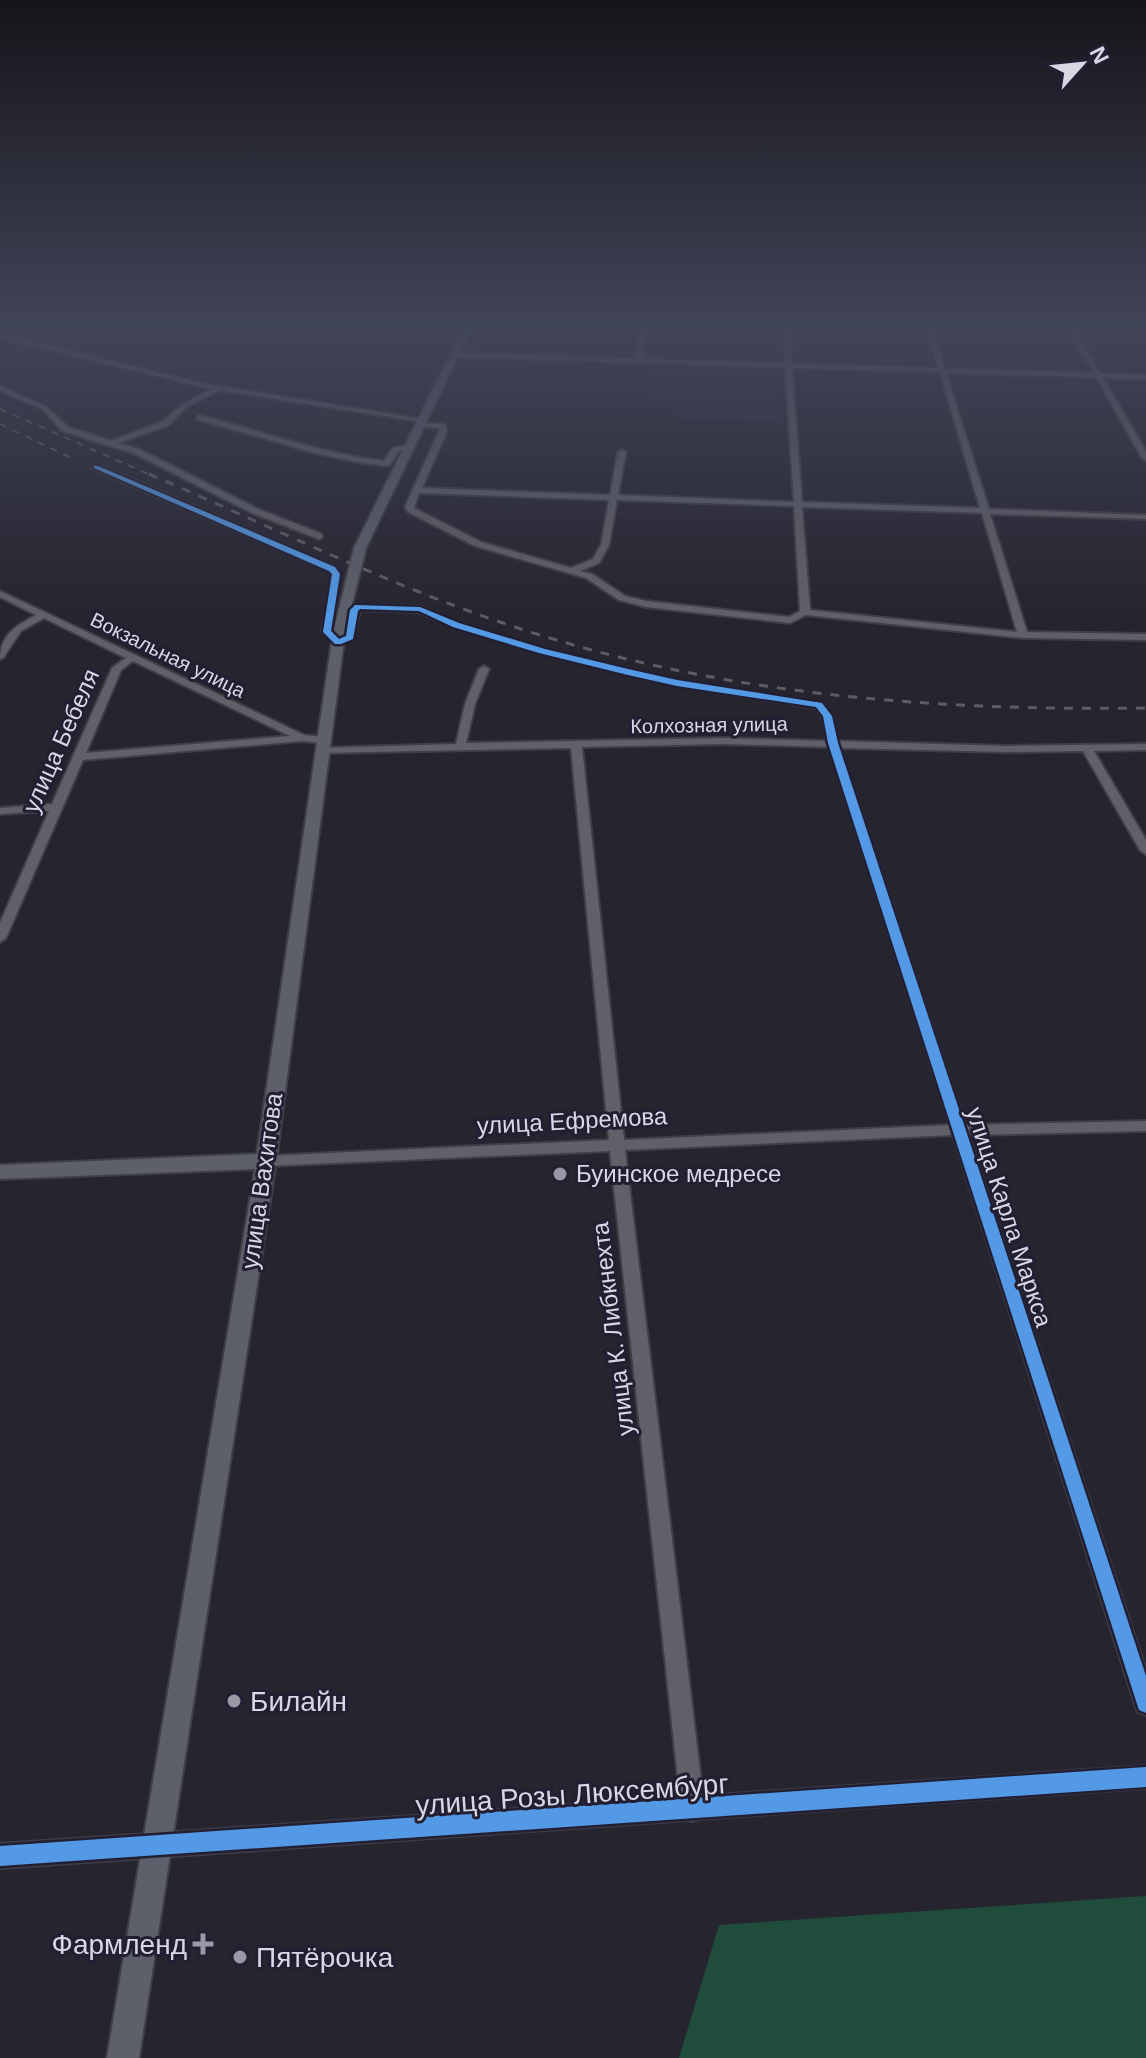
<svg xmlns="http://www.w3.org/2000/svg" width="1146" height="2058" viewBox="0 0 1146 2058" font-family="Arial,sans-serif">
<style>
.built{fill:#2a273f}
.green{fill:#1f4c3b}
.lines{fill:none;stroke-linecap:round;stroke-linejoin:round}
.minor-casing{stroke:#403e47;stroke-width:4}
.major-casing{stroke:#403e47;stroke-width:4}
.minor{fill:#616069;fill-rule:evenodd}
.major{fill:#5d606a;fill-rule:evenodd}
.rail-far1{stroke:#5d5c65;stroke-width:2;stroke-dasharray:7 7;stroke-linecap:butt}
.rail{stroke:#5d5c65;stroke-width:3;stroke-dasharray:9 9;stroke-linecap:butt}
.cycleway-casing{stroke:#221f33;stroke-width:5}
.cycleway{fill:#5399e6;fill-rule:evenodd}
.poi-dot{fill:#9a98a5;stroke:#221f33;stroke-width:3}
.labels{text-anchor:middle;stroke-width:6;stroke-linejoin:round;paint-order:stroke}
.far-street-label{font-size:20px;fill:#d8d7e4;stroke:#221f33}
.street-label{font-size:24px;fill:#d8d7e4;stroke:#221f33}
.poi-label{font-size:24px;fill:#d8d7e4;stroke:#221f33;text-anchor:start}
.near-poi-label{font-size:28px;fill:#d8d7e4;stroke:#221f33;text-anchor:start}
.near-street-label{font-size:28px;fill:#d8d7e4;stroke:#221f33}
</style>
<rect width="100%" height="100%" fill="#26242f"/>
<path class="built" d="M647,365L778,369L783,422L683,419L644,392Z"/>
<path class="green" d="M1146,1896V2058H679L719,1925Z"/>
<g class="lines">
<g class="minor-casing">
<g id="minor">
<path d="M640,327H646L642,359L785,364L783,327H789L792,364L938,368L926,327H932L945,369L1094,373L1067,327H1073L1100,374L1146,375V379L1103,378L1146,451V460L1142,458L1096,377L946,373L989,509L1146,515V519L990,514L1027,632L1146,634V640L1023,638L806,615L790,623L646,607L619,600L586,578L475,546L408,512L405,507L439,431V428L418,427L421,423L445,424L447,431L422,488L610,495L618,452L622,450L626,452L618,495L794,502L785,367L455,357L452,355L455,353L635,359ZM792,368L940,372L980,508L802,502ZM419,493L609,500L601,545L593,559L571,568L481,542L414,508ZM617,500L794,506L800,611L789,617L646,601L625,596L592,574L580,571L599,563L609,545ZM802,507L982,513L1017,632L810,610Z"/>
<path d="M0,334L200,383L427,420L423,422L220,390L186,407L169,425L118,443L139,449L258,509L322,534V538L319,539L252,513L133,453L62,431L43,409L0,391V386L47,407L68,427L111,441L163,421L182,405L212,389L0,338Z"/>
<path d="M199,415C261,431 320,453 384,461L392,448L410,445L414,447L398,452L389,466L362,463L315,453L196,419Z"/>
<path d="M93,465H99L335,567L340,574L332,631L339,638L345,635L349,610L355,605L420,606L459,623L545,649L628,669L677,680L823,703L832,716L838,741L1007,746L1146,744V750L1094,751L1146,840V854L1140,850L1083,751L1007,752L840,748L965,1125L1146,1121V1131L968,1135L1146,1671V1715L1138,1712L1135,1704L953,1135L625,1150L703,1796L1146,1766V1788L698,1819L693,1821L689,1820L0,1868V1844L680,1798L610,1151L266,1166L261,1165L258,1161L261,1157L266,1156L609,1140L571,748L321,753L317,752V748L456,744L465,704L479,669L484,666L489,669L475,704L466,743L724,738L827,741L822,716L816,708L677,686L628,675L539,653L453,627L418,612L360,610L353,639L341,644H335L322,632L332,574L329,571L93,469ZM724,744L829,747L950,1125L624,1140L582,747Z"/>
<path d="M0,591L304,735L323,737L328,740L323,743L302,741L83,760L6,938L0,942V923L49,811L0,814V808L52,804L112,668L126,658L44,618L21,631L3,658L0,659C0,635 17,625 36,615L0,597ZM133,661L290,736L86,753L121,670Z"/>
</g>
</g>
<g class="major-casing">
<path id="major" d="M464,327H472L366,548L345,633L276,1161L139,2058H107L255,1169L0,1179V1165L257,1154L333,633L354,548Z"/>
</g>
<use href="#minor" class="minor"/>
<use href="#major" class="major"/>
<g class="rail-far1">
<path d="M0,409L153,476"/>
<path d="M0,424L71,458"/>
</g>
<path class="rail" d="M149,474C270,526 392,587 518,628C721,695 933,711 1146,708"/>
<g class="cycleway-casing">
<g id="cycleway">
<path d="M94,466H98L335,567L340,574L331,631L339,639L346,636L350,610L355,605L420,607L459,623L545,649L628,669L677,680L822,703L832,716L838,743L1146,1676V1713L1139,1710L1137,1704L828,743L823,716L816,707L677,686L628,675L539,653L453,627L419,611L360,609L358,611L353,639L341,644H335L323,632L332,574L329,571L94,468Z"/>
<path d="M1146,1767V1787L0,1866V1846Z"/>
</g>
</g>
<use href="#cycleway" class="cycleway"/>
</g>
<linearGradient id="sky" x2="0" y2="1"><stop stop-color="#15141a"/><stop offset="0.53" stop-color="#414558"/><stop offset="1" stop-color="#414558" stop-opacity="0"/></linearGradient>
<rect width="1146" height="615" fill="url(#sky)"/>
<g class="poi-dot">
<circle cx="560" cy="1174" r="8"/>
<circle cx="234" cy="1701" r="8"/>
<path d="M199 1932h8v8h8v8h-8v8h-8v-8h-8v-8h8z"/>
<circle cx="240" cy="1957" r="8"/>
</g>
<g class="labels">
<g class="far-street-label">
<text transform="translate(168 655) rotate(26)" y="7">Вокзальная улица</text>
<text transform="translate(709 725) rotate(-1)" y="7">Колхозная улица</text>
</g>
<g class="street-label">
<text transform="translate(61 741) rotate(-66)" y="8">улица Бебеля</text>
<text transform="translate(572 1121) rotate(-3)" y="8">улица Ефремова</text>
<text transform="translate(262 1181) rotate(-82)" y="8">улица Вахитова</text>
<text transform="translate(1009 1217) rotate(72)" y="8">улица Карла Маркса</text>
<text transform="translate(613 1329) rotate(-97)" y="8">улица К. Либкнехта</text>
</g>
<g class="poi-label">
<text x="576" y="1182">Буинское медресе</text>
</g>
<g class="near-poi-label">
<text x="250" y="1711">Билайн</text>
<text x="187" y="1954" text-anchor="end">Фармленд</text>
<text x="256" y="1967">Пятёрочка</text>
</g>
<g class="near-street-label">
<text transform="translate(572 1794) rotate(-4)" y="10">улица Розы Люксембург</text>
</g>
</g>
<g transform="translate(1082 64) rotate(63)" stroke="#221f33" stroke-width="6" paint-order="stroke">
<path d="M0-6L14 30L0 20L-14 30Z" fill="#d8d7e4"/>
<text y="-12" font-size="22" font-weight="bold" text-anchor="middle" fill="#d8d7e4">N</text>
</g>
</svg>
